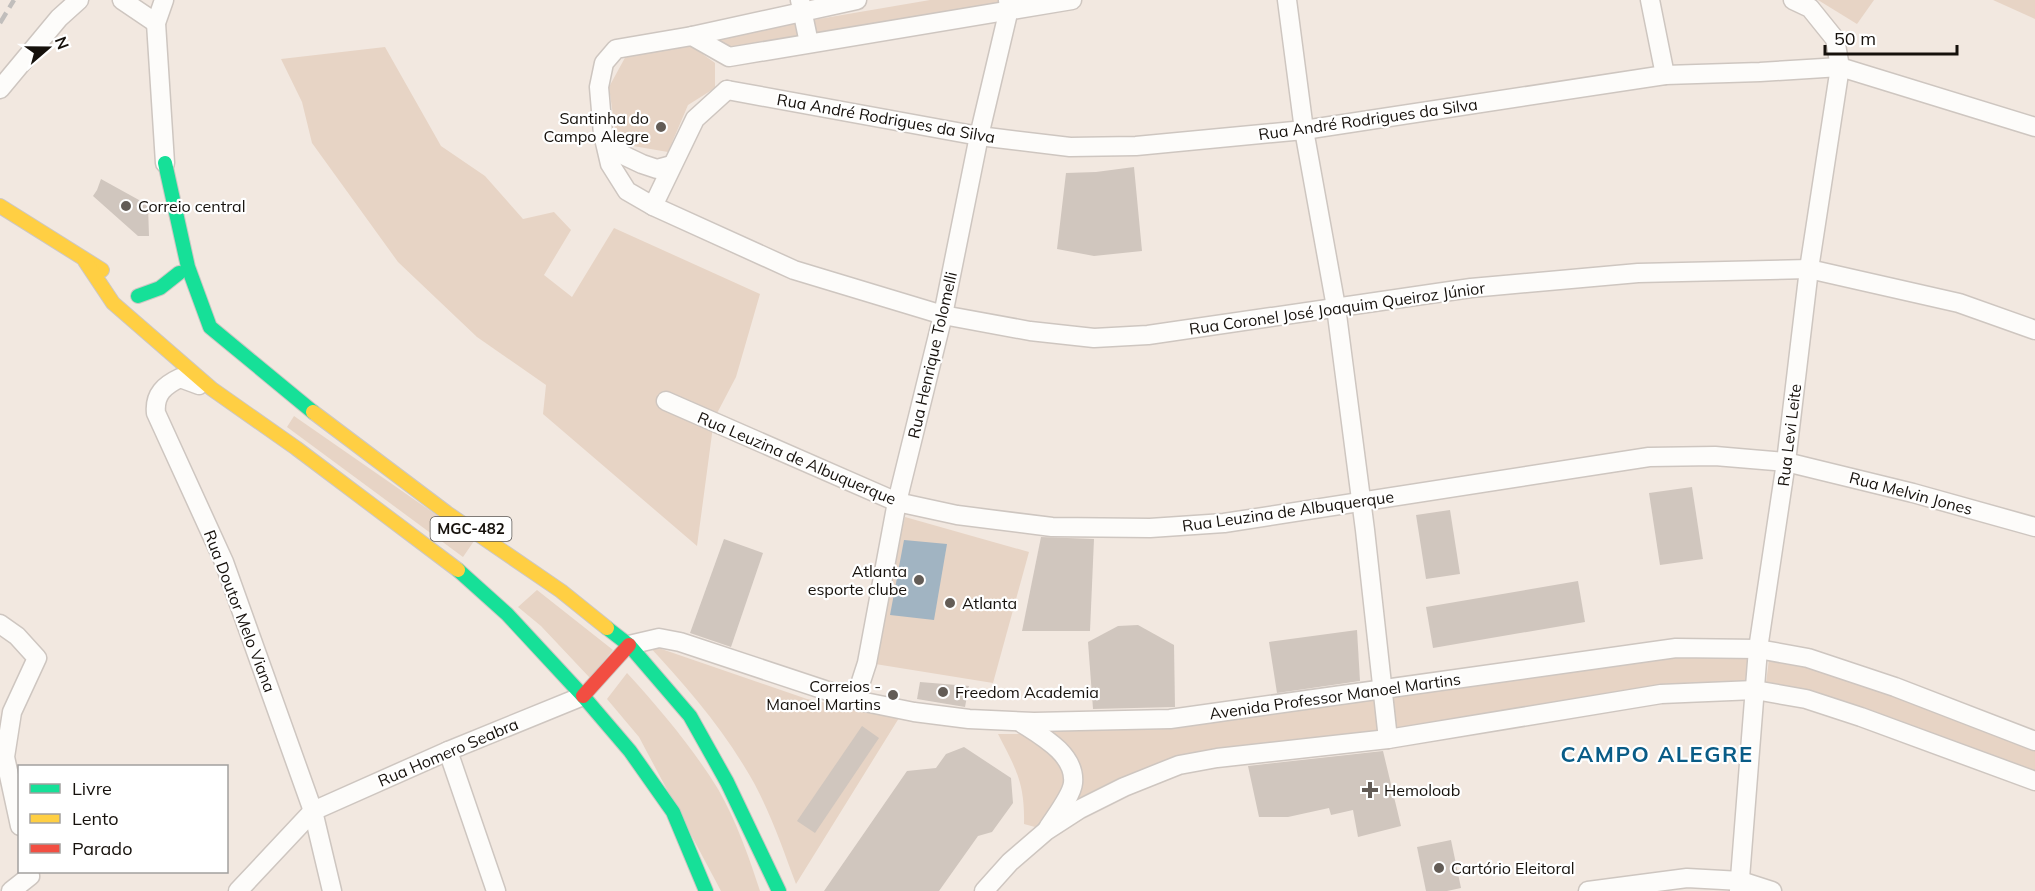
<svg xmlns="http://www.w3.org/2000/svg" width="2035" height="891" viewBox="0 0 2035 891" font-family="Mulish,sans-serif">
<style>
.green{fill:#e7d4c5}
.water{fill:#a1b4c2}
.building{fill:#d0c6be}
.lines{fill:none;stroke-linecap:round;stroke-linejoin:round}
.street-casing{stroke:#cec6c0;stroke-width:21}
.fast-casing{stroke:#ccc7c3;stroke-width:16}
.slow-casing{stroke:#ccc7c3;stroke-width:16}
.jam-casing{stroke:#ccc7c3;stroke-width:16}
.street{stroke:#fdfcfa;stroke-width:18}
.fast{stroke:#16e098;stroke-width:14}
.slow{stroke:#ffcf43;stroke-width:14}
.jam{stroke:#f24e42;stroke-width:14}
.rail{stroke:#c1bebc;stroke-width:4.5;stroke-dasharray:12 6;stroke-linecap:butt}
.poi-dot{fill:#635c56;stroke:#fff;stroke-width:2}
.labels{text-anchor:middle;stroke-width:4.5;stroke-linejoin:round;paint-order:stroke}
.shield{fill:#fff;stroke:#5c5855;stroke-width:1.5}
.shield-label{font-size:15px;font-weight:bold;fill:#16110c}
.poi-label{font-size:16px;fill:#16110c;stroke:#fff;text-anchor:start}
.street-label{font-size:16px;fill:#16110c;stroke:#fff}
.district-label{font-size:22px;font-weight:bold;letter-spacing:1.5px;fill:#095c87;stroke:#fff}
</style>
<rect width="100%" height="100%" fill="#f2e8e0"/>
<g class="green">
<path d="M930,0H1004V5L813,38L807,21Z"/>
<path d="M1818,0H1874L1857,24Z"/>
<path d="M1993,0H2035V19Z"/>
<path d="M796,21L802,38L731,52L703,38Z"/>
<path d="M690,45L715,63V88L688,105L668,152L633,146L615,129L609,87L627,54Z"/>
<path d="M385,47L441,146L485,176L523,219L554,212L571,230L544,275L572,297L614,228L760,294L736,377L714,419L697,546L543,414L546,385L477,337L398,262L312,143L302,102L281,59Z"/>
<path d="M294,416L474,541L463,557L287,427Z"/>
<path d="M905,517L1029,552L993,683L869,663Z"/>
<path d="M537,590L613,650L590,678L541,626L518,607Z"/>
<path d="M647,644L807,699L899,718L796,884C781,844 767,802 744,766C717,721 682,682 647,644Z"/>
<path d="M1667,656L1752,658L1748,687L1664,685L1393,731L1387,691Z"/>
<path d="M1769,659L1854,677L2035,746V779L1765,691Z"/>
<path d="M627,673C660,709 692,747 718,789C736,820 749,857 760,891H721L639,737L607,699Z"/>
<path d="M1377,695L1383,736L1215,755L1063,815L1083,771L1034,723Z"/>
<path d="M998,734H1031L1059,764L1070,785L1059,793L1044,820L1035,827L1024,824C1025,783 1016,769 998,734Z"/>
</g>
<path class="water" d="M904,540L947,544L934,620L890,615Z"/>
<g class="building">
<path d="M1134,167L1142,251L1094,256L1057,249L1066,173L1096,172Z"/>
<path d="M101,179L148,205L149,236H138L93,196L97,190Z"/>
<path d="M1692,487L1703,559L1660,565L1649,493Z"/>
<path d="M1450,510L1460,574L1426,579L1416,515Z"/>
<path d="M1041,537L1094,539L1090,631H1022Z"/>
<path d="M724,539L763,553L731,647L690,633Z"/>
<path d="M1578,581L1585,622L1433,648L1426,607Z"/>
<path d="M1138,625L1174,645L1175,707L1093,709L1088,642L1118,626Z"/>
<path d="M1357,630L1360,681L1277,693L1269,642Z"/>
<path d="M920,682L969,686L965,707L917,699Z"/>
<path d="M862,726L879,738L815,833L797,821Z"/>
<path d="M964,747L1011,778L1013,803L992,832L978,836L939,891H824L907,771L936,768L946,754Z"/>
<path d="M1383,751L1401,826L1358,837L1353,810L1331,815L1329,808L1288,817H1259L1248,766Z"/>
<path d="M1451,840L1461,888L1447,891H1426L1417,847Z"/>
</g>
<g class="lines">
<g class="street-casing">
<g id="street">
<path d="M122,0L156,23"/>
<path d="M164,0L156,23L165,163"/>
<path d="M800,0L809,43"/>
<path d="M1072,0L729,57L692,36L616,49L604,63L599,87L603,134L610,164L627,191L653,206L794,270L943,315L1030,331L1094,338L1148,335L1471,288L1638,273L1809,269L1959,303L2035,330"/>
<path d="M1287,0L1304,130L1336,307L1365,530L1388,739"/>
<path d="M1650,0L1665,75"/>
<path d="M692,36L857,0"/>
<path d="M0,89L59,18L79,0"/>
<path d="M727,90L979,136L1070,147L1136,146L1304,130L1665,75L1760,72L1840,67L2035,127"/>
<path d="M604,135L623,155L642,164L657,169L672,165"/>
<path d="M653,206L695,119L727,90"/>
<path d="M199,385L180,378C165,385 154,394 156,413L224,562L313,811L332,891"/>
<path d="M666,401L897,502L957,515L1052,527L1150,528L1224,523L1649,457L1715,456L1786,462L1913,493L2035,527"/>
<path d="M0,624L17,636L37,658L12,712L5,757L20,826"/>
<path d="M629,645L659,638L680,642L855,700L914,712L969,719L1034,722L1170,719L1676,648L1758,649L1808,658L1895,687L2035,741"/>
<path d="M855,700L867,663L897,502L943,315L979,136L1009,9L1008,0"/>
<path d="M1020,722C1040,735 1076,754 1073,783C1072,795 1055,817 1048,828"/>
<path d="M448,751L496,891"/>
<path d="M11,891L30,876L29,872"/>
<path d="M238,891L313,811L448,751L583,696"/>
<path d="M984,891L1010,862L1046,831L1080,809L1124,787L1179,765L1217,758L1388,739L1661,694L1755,690L1806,699L1861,717L2035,781"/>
<path d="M1588,891L1687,878L1741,881L1772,891"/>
<path d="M1739,891L1758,649L1786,462L1809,269L1840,67L1835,39L1810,8L1793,0"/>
</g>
</g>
<g class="fast-casing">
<g id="fast">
<path d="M165,163L188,267L210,327L313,412"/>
<path d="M138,296L160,288L179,273"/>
<path d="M458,570L507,614L583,696L630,751L673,812L706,891"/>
<path d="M607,628L629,645L690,716L727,782L779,891"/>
</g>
</g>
<g class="slow-casing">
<g id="slow">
<path d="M0,206L102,270"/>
<path d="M85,261L113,303L212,389L296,448L458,570"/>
<path d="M313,412L447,513L561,591L607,628"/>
</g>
</g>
<g class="jam-casing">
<path id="jam" d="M583,696L629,645"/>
</g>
<use href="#street" class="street"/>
<use href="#fast" class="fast"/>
<use href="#slow" class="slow"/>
<use href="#jam" class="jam"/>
<path class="rail" d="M0,23L14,0"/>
</g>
<g class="poi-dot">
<circle cx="661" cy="127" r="6"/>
<circle cx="126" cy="206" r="6"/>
<circle cx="919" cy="580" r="6"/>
<circle cx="950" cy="603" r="6"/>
<circle cx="943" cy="692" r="6"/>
<circle cx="893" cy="695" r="6"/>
<path d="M1367 781h6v6h6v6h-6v6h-6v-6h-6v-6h6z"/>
<circle cx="1439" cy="868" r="6"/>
</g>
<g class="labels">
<rect class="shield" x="430.5" y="517" width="81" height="24" rx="4.5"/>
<g class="shield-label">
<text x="471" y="534">MGC-482</text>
</g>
<g class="poi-label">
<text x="649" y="124" text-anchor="end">Santinha do<tspan x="649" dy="18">Campo Alegre</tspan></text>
<text x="138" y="212">Correio central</text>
<text x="907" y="577" text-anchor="end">Atlanta<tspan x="907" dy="18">esporte clube</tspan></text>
<text x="962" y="609">Atlanta</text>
<text x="881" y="692" text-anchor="end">Correios -<tspan x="881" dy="18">Manoel Martins</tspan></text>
<text x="955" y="698">Freedom Academia</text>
<text x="1384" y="796">Hemoloab</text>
<text x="1451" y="874">Cartório Eleitoral</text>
</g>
<g class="street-label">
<text transform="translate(886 118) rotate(10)" y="6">Rua André Rodrigues da Silva</text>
<text transform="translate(1368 119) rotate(-8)" y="6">Rua André Rodrigues da Silva</text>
<text transform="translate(1337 308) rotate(-8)" y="6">Rua Coronel José Joaquim Queiroz Júnior</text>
<text transform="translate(932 355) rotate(-77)" y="6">Rua Henrique Tolomelli</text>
<text transform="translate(1789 435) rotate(-83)" y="6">Rua Levi Leite</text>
<text transform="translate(797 458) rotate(23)" y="6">Rua Leuzina de Albuquerque</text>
<text transform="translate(1911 493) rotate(15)" y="6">Rua Melvin Jones</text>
<text transform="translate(1288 511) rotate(-8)" y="6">Rua Leuzina de Albuquerque</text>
<text transform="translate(240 611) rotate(69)" y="6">Rua Doutor Melo Viana</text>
<text transform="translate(1335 696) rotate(-8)" y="6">Avenida Professor Manoel Martins</text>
<text transform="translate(448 752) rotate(-23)" y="6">Rua Homero Seabra</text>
</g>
<g class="district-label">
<text x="1657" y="762">CAMPO ALEGRE</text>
</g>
</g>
<rect x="18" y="765" width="210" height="108" fill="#ffffff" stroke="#a2a09e" stroke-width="1.5"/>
<rect x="30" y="784" width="30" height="9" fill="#16e098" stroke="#a2a09e" stroke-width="1.5"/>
<text x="72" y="795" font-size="18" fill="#16110c">Livre</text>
<rect x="30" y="814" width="30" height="9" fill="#ffcf43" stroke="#a2a09e" stroke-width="1.5"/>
<text x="72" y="825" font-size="18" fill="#16110c">Lento</text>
<rect x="30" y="844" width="30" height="9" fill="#f24e42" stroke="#a2a09e" stroke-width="1.5"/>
<text x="72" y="855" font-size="18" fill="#16110c">Parado</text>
<g transform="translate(48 48) rotate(70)" stroke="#ffffff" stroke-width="4.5" paint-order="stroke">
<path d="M0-4.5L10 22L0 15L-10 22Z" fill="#16110c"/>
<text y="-9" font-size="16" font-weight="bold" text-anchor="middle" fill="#16110c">N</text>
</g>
<path d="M1825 45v9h132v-9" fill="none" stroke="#16110c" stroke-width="3"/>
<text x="1834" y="45" font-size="18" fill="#16110c" stroke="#ffffff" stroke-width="4.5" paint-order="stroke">50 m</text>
</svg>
